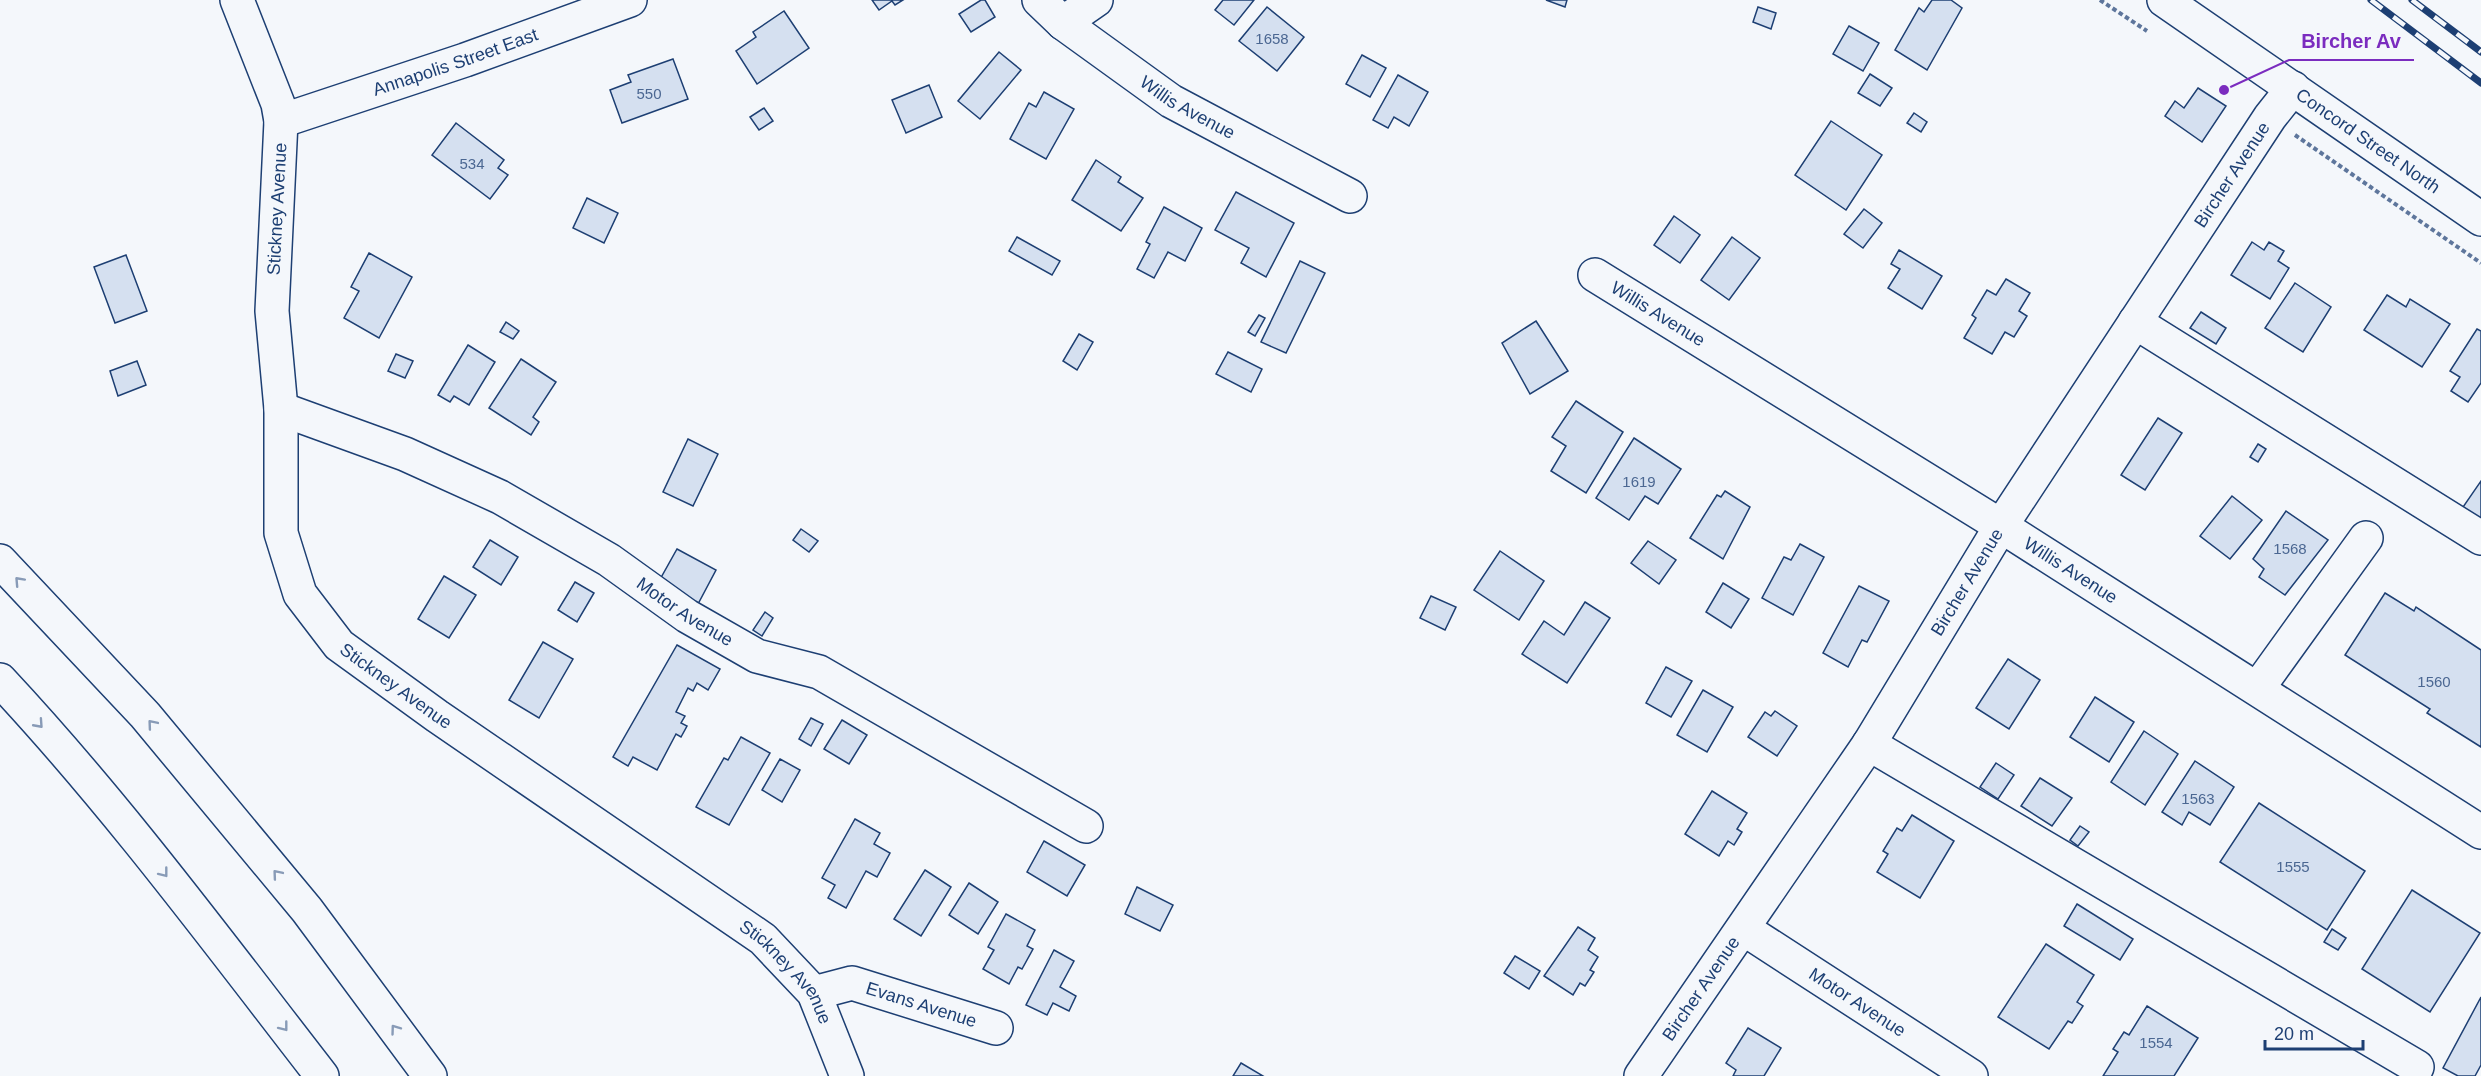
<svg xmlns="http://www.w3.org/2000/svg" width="2481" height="1076" viewBox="0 0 2481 1076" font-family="Helvetica,sans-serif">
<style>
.building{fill:#d5e0f0;stroke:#1d3f73;stroke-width:1.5}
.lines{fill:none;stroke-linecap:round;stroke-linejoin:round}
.minor-casing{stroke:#1d3f73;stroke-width:36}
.major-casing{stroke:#1d3f73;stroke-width:36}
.highway-casing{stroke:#1d3f73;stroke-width:36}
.path{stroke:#5e769c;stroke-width:4;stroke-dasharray:4.5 3;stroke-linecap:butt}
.minor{stroke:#f4f7fb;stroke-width:33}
.major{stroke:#f4f7fb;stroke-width:33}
.highway{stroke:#f4f7fb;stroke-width:33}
.rail-casing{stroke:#1d3f73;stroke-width:7}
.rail{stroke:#f4f7fb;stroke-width:4.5;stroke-dasharray:14;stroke-linecap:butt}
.oneway{stroke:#889bb7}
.labels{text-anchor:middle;stroke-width:4.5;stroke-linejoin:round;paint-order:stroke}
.number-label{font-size:15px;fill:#4b6792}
.street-label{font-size:18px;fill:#1d3f73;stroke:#f4f7fb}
.leader{fill:none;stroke:#7b2cbf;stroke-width:2}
.callout-dot{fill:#7b2cbf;stroke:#f4f7fb;stroke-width:2}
.callout-label{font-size:20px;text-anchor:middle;font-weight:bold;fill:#7b2cbf;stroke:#f4f7fb;stroke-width:4.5;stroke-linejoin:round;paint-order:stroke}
</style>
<rect width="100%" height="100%" fill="#f4f7fb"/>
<g class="building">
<path d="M872,0H903L895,5L892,1L879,10Z"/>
<path d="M981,0H985L995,17L971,32L959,14Z"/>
<path d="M1223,0H1254L1234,25L1215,10Z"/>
<path d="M1546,0H1567L1565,7Z"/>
<path d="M1932,0H1951L1962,8L1927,70L1895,50L1919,8L1924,12Z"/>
<path d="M1267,7L1304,37L1277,71L1239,41Z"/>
<path d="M1758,7L1776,13L1771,29L1753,22Z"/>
<path d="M784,11L809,48L757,84L736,51L756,37L753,32Z"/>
<path d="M1849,26L1879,43L1863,71L1833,54Z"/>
<path d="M999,52L1021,70L980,119L958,101Z"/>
<path d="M1362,55L1386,68L1370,97L1346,84Z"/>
<path d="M673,59L688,99L622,123L610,90L631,82L628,75Z"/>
<path d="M1870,74L1892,88L1880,106L1858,93Z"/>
<path d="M1398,75L1428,92L1409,126L1394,117L1388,128L1373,120Z"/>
<path d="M929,85L942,117L906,133L892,100Z"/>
<path d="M2198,88L2226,106L2202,142L2165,116L2175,101L2184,108Z"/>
<path d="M1044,92L1074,109L1046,159L1010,139L1029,103L1036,107Z"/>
<path d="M764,108L773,121L759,130L750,117Z"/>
<path d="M1914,113L1927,122L1921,132L1907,123Z"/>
<path d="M1831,121L1882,155L1846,210L1795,175Z"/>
<path d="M456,123L504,160L498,168L508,175L490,199L432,155Z"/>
<path d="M1096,160L1121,177L1118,182L1143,198L1121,231L1072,200Z"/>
<path d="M1236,192L1294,223L1266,277L1241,263L1249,248L1215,230Z"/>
<path d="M587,198L618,213L604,243L573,228Z"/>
<path d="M1164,207L1202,228L1185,261L1168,252L1154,278L1137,269L1150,244L1146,242Z"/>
<path d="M1864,209L1882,223L1863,248L1844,234Z"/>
<path d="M1674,216L1700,235L1680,263L1654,245Z"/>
<path d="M1017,237L1060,261L1052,275L1009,251Z"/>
<path d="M1732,237L1760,258L1729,300L1701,280Z"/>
<path d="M2252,242L2264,250L2269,242L2284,251L2278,261L2289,268L2270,299L2231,275Z"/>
<path d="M1899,250L1942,276L1922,309L1888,288L1900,269L1891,264Z"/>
<path d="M369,253L412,277L379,338L344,318L359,291L351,287Z"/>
<path d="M126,255L147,311L115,323L94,267Z"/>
<path d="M1300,261L1325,273L1286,353L1261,342Z"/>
<path d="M2006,279L2030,293L2019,311L2027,316L2014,337L2005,332L1992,354L1964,338L1976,318L1972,315L1987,290L1996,295Z"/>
<path d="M2295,283L2331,307L2303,352L2265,328Z"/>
<path d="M2387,295L2406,307L2410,299L2450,324L2422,367L2364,330Z"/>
<path d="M2201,312L2226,328L2216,344L2190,328Z"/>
<path d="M1259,315L1265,318L1255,336L1248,332Z"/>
<path d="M1536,321L1568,371L1530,394L1502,343Z"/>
<path d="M506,322L519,331L513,339L500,332Z"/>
<path d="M2477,329L2481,331V383L2468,402L2451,391L2460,377L2450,371Z"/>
<path d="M1079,334L1093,342L1077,370L1063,361Z"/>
<path d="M468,345L495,362L469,405L454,396L450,402L438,395Z"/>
<path d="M1228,352L1262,369L1251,392L1216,374Z"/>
<path d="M396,354L413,361L405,378L388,371Z"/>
<path d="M521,359L556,382L533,417L539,422L531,435L489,408Z"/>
<path d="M137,361L146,385L118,396L110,371Z"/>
<path d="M1576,401L1623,432L1586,493L1551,471L1566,446L1552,437Z"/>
<path d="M2158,418L2182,433L2145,490L2121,475Z"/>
<path d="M1634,438L1681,469L1658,504L1645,496L1629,520L1596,498Z"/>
<path d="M688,439L718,454L693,506L663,492Z"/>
<path d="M2258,444L2266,449L2258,462L2250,457Z"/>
<path d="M2481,481V523L2461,510Z"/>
<path d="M1725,491L1750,507L1723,559L1690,538L1717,495L1721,497Z"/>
<path d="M2232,496L2262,520L2230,559L2200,536Z"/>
<path d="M2286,511L2328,540L2285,595L2259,577L2264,569L2253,559Z"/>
<path d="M801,529L818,541L809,552L793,540Z"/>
<path d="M490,540L518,557L501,585L473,567Z"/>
<path d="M1648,541L1676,560L1659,584L1631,563Z"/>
<path d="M1800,544L1824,557L1793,615L1762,598L1784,557L1791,560Z"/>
<path d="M677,549L716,570L698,604L658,583Z"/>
<path d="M1500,551L1544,581L1519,620L1474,590Z"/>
<path d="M444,576L476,595L449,638L418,619Z"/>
<path d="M575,582L594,593L577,622L558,610Z"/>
<path d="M1723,583L1749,599L1731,628L1706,612Z"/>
<path d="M1859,586L1889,601L1867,642L1862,640L1848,667L1823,653Z"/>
<path d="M2385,593L2414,611L2416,607L2481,650V747L2427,713L2430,709L2345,655Z"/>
<path d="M1431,596L1456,607L1445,630L1420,618Z"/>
<path d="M1585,602L1610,618L1567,683L1522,654L1544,621L1564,635Z"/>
<path d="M765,612L773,618L762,636L753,630Z"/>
<path d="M543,642L573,659L539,718L509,700Z"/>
<path d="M677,645L720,669L708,690L697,683L693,691L688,688L676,712L685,716L681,723L687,726L681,737L676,734L657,770L633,757L628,766L613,757Z"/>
<path d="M2008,659L2040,680L2009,729L1976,708Z"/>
<path d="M1666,667L1692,681L1671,717L1646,703Z"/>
<path d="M1703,690L1733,707L1707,752L1677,735Z"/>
<path d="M2095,697L2134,722L2109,762L2070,737Z"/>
<path d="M1775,711L1797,726L1777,756L1748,737L1765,712L1771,716Z"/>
<path d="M811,718L823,724L811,746L799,739Z"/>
<path d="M842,720L867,735L849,764L824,749Z"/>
<path d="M2144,731L2178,754L2145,805L2111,782Z"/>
<path d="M741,737L770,753L729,825L696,807L724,758L728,760Z"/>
<path d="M780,759L800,770L782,802L762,790Z"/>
<path d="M2195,761L2234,787L2210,825L2189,812L2182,825L2162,812Z"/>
<path d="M1996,763L2014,775L1998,799L1980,787Z"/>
<path d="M2040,778L2072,798L2052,826L2021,806Z"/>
<path d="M1712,791L1747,813L1737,829L1742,832L1734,845L1728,841L1719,856L1685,834Z"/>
<path d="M2259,803L2365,871L2327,930L2220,862Z"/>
<path d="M1912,815L1954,841L1920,898L1877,872L1888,854L1883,851L1897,828L1902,831Z"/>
<path d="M855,819L880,833L874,844L890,853L877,877L866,871L846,908L828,898L835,885L822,878Z"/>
<path d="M2080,826L2089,832L2078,846L2070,840Z"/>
<path d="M1044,841L1085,865L1067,896L1027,872Z"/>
<path d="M925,870L951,887L921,936L894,919Z"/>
<path d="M969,883L998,902L978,934L949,915Z"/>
<path d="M1137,887L1173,905L1160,931L1125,914Z"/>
<path d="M2412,890L2480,933L2430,1012L2362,969Z"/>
<path d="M2077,904L2133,939L2120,960L2064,926Z"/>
<path d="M1006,914L1035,930L1027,946L1033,949L1022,969L1018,967L1009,984L983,969L994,950L988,947Z"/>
<path d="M1578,927L1595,938L1588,950L1598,957L1590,970L1594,972L1585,986L1580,983L1573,995L1544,976Z"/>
<path d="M2332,929L2346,938L2338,950L2324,942Z"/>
<path d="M2046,944L2094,975L2077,1002L2083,1006L2072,1023L2068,1021L2049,1049L1998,1017Z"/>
<path d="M1054,950L1074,961L1060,987L1076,996L1069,1011L1053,1003L1047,1015L1026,1005Z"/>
<path d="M1515,956L1540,971L1529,989L1504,973Z"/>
<path d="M2481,997V1065L2475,1076H2458L2443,1068Z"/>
<path d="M2147,1006L2198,1038L2174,1076H2103L2118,1052L2113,1049L2124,1032L2129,1035Z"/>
<path d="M1748,1028L1781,1048L1764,1076H1733L1736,1070L1726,1063Z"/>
<path d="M1241,1063L1263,1076H1233Z"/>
</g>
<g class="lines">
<g class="minor-casing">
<g id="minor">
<path id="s1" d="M237,0L278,104L281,121L272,311L281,409V533L300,594L339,645L437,716L763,939L814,993L847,1076"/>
<path id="s2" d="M1039,0L1063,23L1171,101L1350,196"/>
<path d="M1063,23L1096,0"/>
<path id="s3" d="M281,121L465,60L630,0"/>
<path id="s4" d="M1595,275L2001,526L2481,832"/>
<path d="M2135,322L2481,538"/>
<path id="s5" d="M281,409L405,454L500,497L609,560L687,616L757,656L819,672L1086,826"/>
<path d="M2258,688L2366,538"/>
<path d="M1869,744L2417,1067"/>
<path id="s6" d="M1744,929L1971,1076"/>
<path id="s7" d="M814,993L852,983L996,1028"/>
<path id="s8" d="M1641,1076L1869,744L2001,526L2270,117L2293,88"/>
</g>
</g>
<g class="major-casing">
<g id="major">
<path id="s9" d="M2164,0L2481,219"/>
</g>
</g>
<g class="highway-casing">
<g id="highway">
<path d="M0,561L145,715L307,910L430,1076"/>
<path d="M0,680C116,804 218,942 322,1076"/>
</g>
</g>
<g class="path">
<path d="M2100,0L2147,31"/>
<path d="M2295,135L2481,263"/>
</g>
<use href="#minor" class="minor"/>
<use href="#major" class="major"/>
<use href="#highway" class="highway"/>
<g class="rail-casing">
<g id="rail">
<path d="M2371,0L2481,83"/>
<path d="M2412,0L2481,52"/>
</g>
</g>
<use href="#rail" class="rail"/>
</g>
<defs><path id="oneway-chevron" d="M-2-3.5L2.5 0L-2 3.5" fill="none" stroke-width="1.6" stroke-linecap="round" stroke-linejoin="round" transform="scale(1.5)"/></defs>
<g class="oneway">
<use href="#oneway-chevron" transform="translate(19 581) rotate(-133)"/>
<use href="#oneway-chevron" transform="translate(39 724) rotate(48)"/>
<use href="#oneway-chevron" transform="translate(152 724) rotate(-130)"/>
<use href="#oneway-chevron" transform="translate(164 873) rotate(52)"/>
<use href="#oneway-chevron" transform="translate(277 874) rotate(-130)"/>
<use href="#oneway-chevron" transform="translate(284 1027) rotate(52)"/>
<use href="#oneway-chevron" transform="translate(395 1029) rotate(-126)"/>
</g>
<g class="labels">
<g class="number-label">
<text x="1272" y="44">1658</text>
<text x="649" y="99">550</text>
<text x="472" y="169">534</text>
<text x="1639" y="487">1619</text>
<text x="2290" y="554">1568</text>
<text x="2434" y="687">1560</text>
<text x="2198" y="804">1563</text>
<text x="2293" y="872">1555</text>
<text x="2156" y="1048">1554</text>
</g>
<g class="street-label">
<text dy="6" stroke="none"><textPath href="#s3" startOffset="184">Annapolis Street East</textPath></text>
<text dy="6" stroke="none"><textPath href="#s2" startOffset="184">Willis Avenue</textPath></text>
<text dy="6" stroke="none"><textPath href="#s9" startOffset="248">Concord Street North</textPath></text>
<text dy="6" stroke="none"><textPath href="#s8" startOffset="1078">Bircher Avenue</textPath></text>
<text transform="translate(277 209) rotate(-87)" y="6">Stickney Avenue</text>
<text dy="6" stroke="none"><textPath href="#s4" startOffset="74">Willis Avenue</textPath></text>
<text dy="6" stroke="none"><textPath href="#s4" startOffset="560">Willis Avenue</textPath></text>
<text dy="6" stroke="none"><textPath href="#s8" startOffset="592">Bircher Avenue</textPath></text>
<text dy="6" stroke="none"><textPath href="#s5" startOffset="454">Motor Avenue</textPath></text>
<text dy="6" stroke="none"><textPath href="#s1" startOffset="740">Stickney Avenue</textPath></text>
<text dy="6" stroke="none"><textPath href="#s1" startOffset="1226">Stickney Avenue</textPath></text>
<text dy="6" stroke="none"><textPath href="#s8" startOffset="106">Bircher Avenue</textPath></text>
<text dy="6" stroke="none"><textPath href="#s6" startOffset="135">Motor Avenue</textPath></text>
<text dy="6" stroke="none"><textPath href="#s7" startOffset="112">Evans Avenue</textPath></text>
</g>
</g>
<path class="leader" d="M2224 90L2289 60H2414"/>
<circle class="callout-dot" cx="2224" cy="90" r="6"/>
<g class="callout-label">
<text x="2351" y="48">Bircher Av</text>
</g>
<path d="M2265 1040v9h98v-9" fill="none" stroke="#1d3f73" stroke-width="3"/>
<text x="2274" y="1040" font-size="18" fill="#1d3f73" stroke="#f4f7fb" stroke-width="4.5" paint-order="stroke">20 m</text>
</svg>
